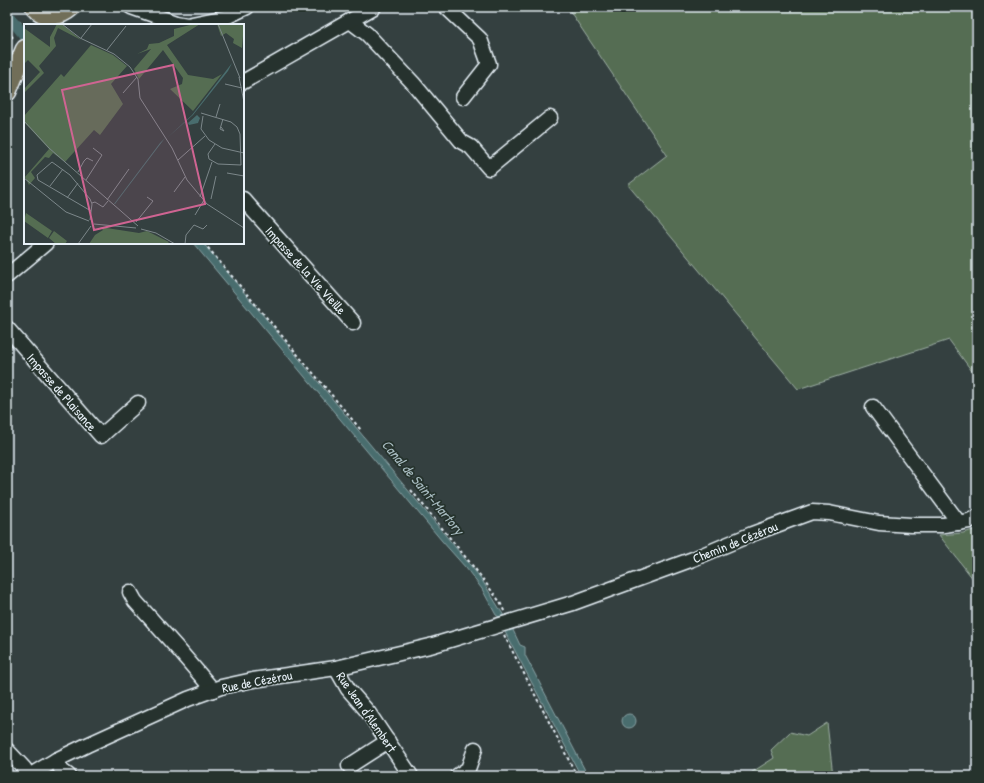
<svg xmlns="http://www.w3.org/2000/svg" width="984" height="783" viewBox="0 0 984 783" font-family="'Patrick Hand',sans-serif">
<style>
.green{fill:#556d52;stroke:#9eafa5}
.water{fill:#496d6e;stroke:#89a2a5}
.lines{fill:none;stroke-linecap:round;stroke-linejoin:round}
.canal{stroke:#496d6e;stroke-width:11}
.minor-casing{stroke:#e8f1f8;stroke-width:17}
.major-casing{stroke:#e8f1f8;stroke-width:21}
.path{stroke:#e8f1f8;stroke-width:2;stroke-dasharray:3 3;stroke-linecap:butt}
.minor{stroke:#26332d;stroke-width:14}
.major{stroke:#716e59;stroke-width:18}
.labels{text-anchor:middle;stroke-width:3.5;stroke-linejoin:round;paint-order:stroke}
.street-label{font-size:13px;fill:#e8f1f8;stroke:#26332d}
.water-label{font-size:14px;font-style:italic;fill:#a8bcc1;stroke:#26332d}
.inset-road{fill:none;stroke:#7c878a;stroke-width:1}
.view{fill:#cf6492;fill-opacity:0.15;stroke:#cf6492;stroke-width:2}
.inset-edge{fill:none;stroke:#e8f1f8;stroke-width:2}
</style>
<rect width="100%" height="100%" fill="#344040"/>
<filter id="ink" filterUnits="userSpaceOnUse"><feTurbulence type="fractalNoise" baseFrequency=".025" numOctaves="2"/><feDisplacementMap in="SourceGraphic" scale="8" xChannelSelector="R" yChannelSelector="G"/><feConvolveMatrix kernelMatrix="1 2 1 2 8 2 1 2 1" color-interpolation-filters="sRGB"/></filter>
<g filter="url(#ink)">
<g class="green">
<path d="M567,7H977V378L949,340L798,389L628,185L667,155Z"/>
<path d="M977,529V584L939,535L963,533Z"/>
<path d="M827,723L833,776H746L774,758L771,750L790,732L807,736Z"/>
</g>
<g class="water">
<path d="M7,9L16,20L21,22V27L25,34L24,38L7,21Z"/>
<path d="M193,243H203L480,577L504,616L499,617L496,615L482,589L466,568L442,541Z"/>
<path d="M512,628L520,645L525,647V655L588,776H581L504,630Z"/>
<circle cx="629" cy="721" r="7"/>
</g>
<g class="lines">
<path class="canal" d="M7,14L25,36"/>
<g class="minor-casing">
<g id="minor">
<path d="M131,7L176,23L187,25L226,17L247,7"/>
<path d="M446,7L480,39L489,64L463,97"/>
<path d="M350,21L367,34L413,83L462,142L471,147L489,168L550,118"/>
<path d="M243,82L374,7"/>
<path d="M243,199L353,323"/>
<path d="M7,276L46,243"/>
<path d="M7,328L101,436L138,403"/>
<path d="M873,407L959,523"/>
<path d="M130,592L135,601L178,649L213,690"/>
<path d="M336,668L348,689L368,712L411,776"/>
<path d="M7,750L24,768L29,776L56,760L87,745L188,699L221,687L253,680L336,668L430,646L573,603L693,559L752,534L812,512L829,513L879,523L911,525H944L969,521L977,517"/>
<path d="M56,760L62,771L69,776"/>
<path d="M349,766L388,741"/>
<path d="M457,776L468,769L475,749"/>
</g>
</g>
<g class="major-casing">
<g id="major">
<path d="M35,7C45,19 60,17 71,7"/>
<path d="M7,92L25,49"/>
</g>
</g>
<g class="path">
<path d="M7,31L15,40"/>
<path d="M204,243L361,430"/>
<path d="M411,490L476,570L500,602L505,613"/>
<path d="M504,635L577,776"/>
</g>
<use href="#minor" class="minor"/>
<use href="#major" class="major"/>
</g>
</g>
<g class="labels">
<g class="street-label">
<text transform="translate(306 270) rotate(48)" y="5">Impasse de la Vie Vieille</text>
<text transform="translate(62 392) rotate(49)" y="5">Impasse de Plaisance</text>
<text transform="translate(735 542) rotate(-22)" y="5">Chemin de Cézérou</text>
<text transform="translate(257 681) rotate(-11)" y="5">Rue de Cézérou</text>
<text transform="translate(367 712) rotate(55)" y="5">Rue Jean d'Alembert</text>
</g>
<g class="water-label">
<text transform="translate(423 487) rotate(50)" y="5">Canal de Saint-Martory</text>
</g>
</g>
<g transform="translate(24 24)">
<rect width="220" height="220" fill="#344040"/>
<path d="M33,0H38L57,16L34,4L30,14L32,22L15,42L20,49L0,69V65L16,48L4,36L0,40V4L26,23V13ZM170,0H176L143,21L164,51L189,55L198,50L169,87L146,65L158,60L159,54L139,26L115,55L110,45L127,25L113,30L123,25L125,20L135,19L150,12V5ZM193,0H220L218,24L209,19L210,15L202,9L197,12ZM67,21L89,31L103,42L87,60L99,80L76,111L70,106L41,138L29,129L25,134L21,133L7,148L11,154L5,161L1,153L25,125L0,98V92L37,50L40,53ZM2,189L28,207L24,214L0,197ZM76,203L115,209L123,207L145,218L143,220H65L71,211L79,206ZM30,207L43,217L41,220H32L25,214Z" fill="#556d52"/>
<path d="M208,39L204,47L169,91L143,114L168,91ZM173,91L176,94L174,99L165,101L164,99ZM141,114L91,180H90L136,119Z" fill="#496d6e"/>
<path class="inset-road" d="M38,0L56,14L90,30L106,43L114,55L116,74L148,124L163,156L183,180L220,204M194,0L216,54M57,14L68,0M83,26L102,2M215,53L220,78M201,60L218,64M99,69L113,53M177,89L207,98L213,103L216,110L217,141L194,140L185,135L184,130L191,120M179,92L177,105L185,116L198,124L220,129M192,93L196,80M0,97L25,124L114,202M197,103L200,107L196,105L199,95M154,136L181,112M54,148L60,137L63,134L69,137M203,149L220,152M0,154L42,188L65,197M62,156L78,131L69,124M26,162L39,145M150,168L161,153M176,173L188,138M43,174L54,159M187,175L192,152M83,176L105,145M68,179L71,178L79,183L84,177M171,191L180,176M66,196L68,180L66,175L46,151L28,138L13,151L14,156L67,187M112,198L129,177L123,173M70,200L112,204M117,205L132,209L151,220M54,220L67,202M161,220L162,211L170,201L179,205L183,201"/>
<path class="view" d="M149,41L181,180L70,206L38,66Z"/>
<rect width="220" height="220" class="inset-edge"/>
</g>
<rect width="984" height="783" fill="none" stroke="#26332d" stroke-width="24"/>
<rect x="12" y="12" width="960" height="759" fill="none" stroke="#e8f1f8" stroke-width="1.5" filter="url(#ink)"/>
</svg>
